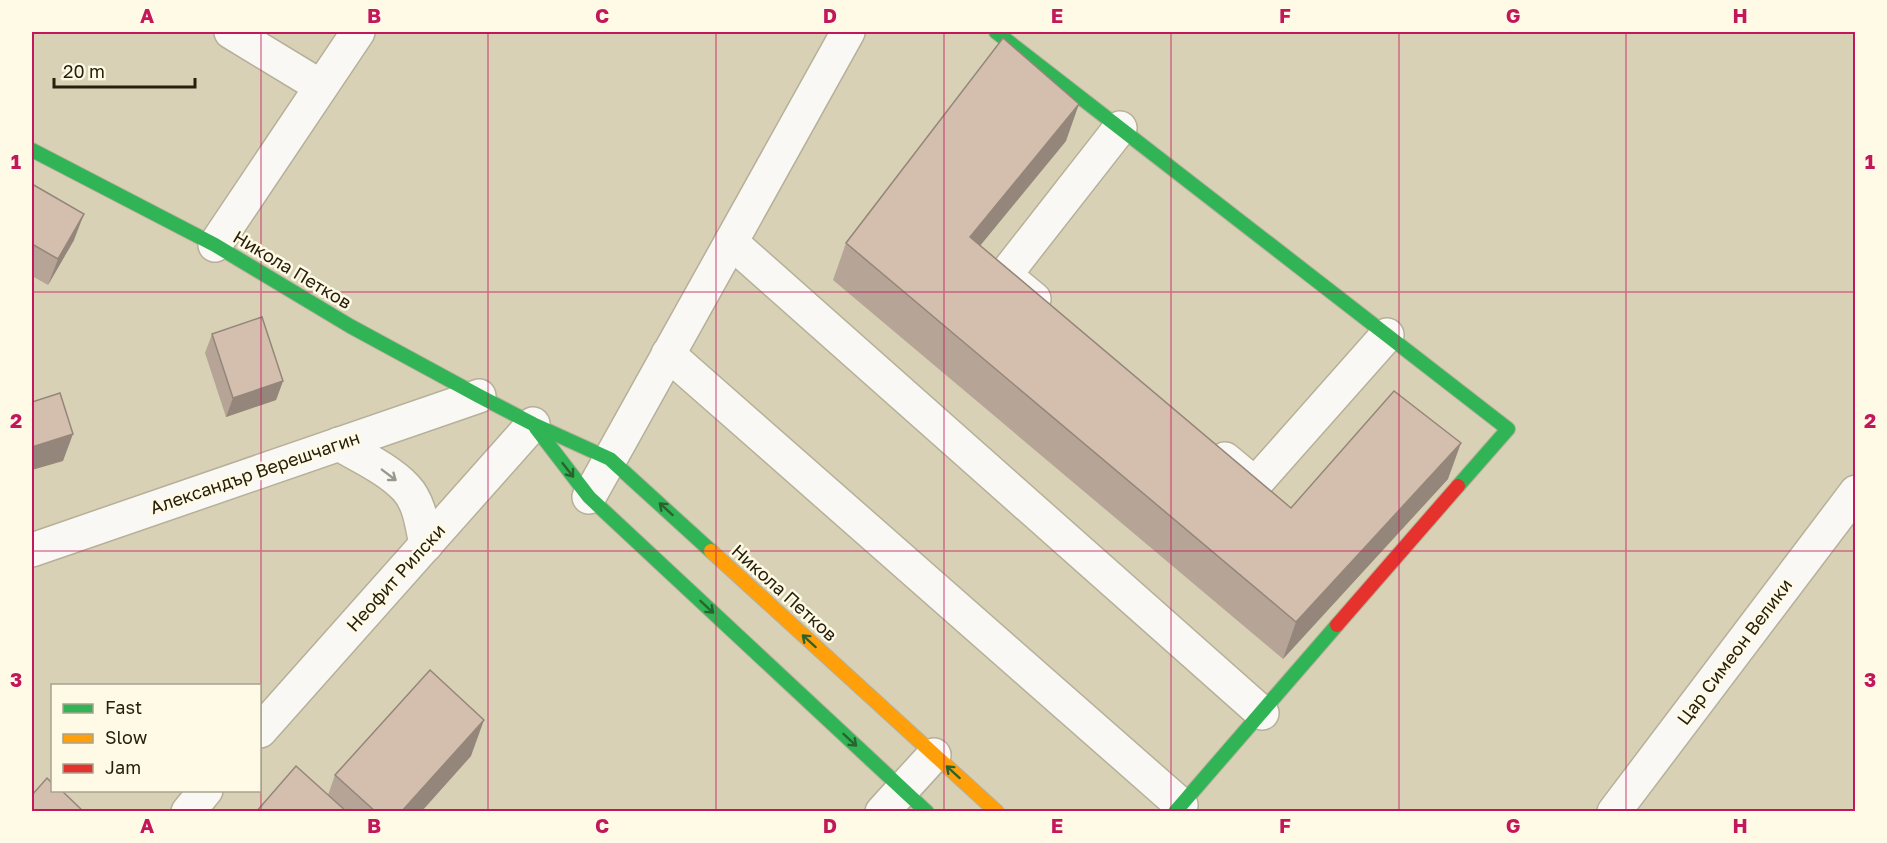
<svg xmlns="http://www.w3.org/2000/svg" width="1887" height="843" viewBox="0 0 1887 843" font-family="'Golos Text',sans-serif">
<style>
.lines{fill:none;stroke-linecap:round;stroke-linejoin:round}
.street-casing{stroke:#b6b09a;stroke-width:36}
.fast-casing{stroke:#b6b09a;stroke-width:16}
.slow-casing{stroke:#b6b09a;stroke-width:16}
.jam-casing{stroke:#b6b09a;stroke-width:16}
.street{stroke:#f9f8f4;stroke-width:33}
.fast{stroke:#30b455;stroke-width:14}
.slow{stroke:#ff9f0a;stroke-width:14}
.jam{stroke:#e5322d;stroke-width:14}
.wall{fill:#b6a496}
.shaded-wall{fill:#94867a}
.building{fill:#d4bfae;stroke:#94867a;stroke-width:1.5}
.oneway{stroke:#2a632d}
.oneway2{stroke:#9a978c}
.grid{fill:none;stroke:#c2185b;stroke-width:1.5;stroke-opacity:0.55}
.labels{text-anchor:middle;stroke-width:5;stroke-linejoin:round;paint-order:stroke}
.street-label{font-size:18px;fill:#26200d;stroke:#fffae6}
.neatline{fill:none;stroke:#c2185b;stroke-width:2}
.grid-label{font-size:20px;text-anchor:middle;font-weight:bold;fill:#c2185b}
</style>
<rect width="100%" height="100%" fill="#d8d1b5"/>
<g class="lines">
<g class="street-casing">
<g id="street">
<path d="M231,32L320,86"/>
<path d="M731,242L1262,713"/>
<path d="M215,245L358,32"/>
<path d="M1034,299L1005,275L1120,128"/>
<path d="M668,354L1181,805"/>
<path d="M339,444C361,457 388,469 406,488C420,503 422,526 426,545"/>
<path d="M1225,459L1255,484L1387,335"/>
<path d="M589,497L848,32"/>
<path d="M32,550L479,396"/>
<path d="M260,731L533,424"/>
<path d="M188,812L206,790"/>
<path d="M882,812L934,755"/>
<path d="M1614,812L1856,492"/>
</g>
</g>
<g class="fast-casing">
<g id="fast">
<path d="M996,32L1508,429L1458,486"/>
<path d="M32,150L215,245L350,326L479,396L533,424L610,459L711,551"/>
<path d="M536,428L589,497L927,812"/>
<path d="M1175,812L1337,625"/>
</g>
</g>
<g class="slow-casing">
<path id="slow" d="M711,551L997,812"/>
</g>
<g class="jam-casing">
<path id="jam" d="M1337,625L1458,486"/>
</g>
<use href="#street" class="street"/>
<use href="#fast" class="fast"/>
<use href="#slow" class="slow"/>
<use href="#jam" class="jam"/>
</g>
<g class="wall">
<path d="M1066,141L980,245L1291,508L1448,479L1283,659L833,280L846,243Z"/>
<path d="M32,184L74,240L48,285L32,276Z"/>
<path d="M212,334L283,381L276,400L226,417L205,353Z"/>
<path d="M471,756L421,812H256L328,795L335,775Z"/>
</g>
<g class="shaded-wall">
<path d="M1079,104L1066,141L957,274L970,237Z"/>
<path d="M84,214L74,240L48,285L58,259Z"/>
<path d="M283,381L276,400L226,417L233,398Z"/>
<path d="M73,434L63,461L32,470V447Z"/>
<path d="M1461,443L1448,479L1283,659L1296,622Z"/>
<path d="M484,720L471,756L421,812H401Z"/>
</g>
<g class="building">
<path d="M1003,38L1079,104L970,237L1291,508L1394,391L1461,443L1296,622L846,243Z"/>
<path d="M32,184L84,214L58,259L32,244Z"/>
<path d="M262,317L283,381L233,398L212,334Z"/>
<path d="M60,393L73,434L32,447V402Z"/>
<path d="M430,670L484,720L401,812H376L335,775Z"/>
<path d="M296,766L347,812H256Z"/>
<path d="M47,778L52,783V790H61L84,812H32V795Z"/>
</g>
<defs><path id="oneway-shaft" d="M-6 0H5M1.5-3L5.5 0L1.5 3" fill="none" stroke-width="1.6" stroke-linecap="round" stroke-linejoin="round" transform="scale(1.5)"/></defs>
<g class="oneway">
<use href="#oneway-shaft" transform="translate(568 470) rotate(52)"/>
<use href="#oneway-shaft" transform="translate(666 509) rotate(-138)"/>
<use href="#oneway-shaft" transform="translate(707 607) rotate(43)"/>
<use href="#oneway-shaft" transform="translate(809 641) rotate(-138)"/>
<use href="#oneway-shaft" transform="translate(850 740) rotate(43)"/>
<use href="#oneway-shaft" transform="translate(953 772) rotate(-138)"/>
</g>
<use class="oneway2" href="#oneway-shaft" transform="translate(389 475) rotate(37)"/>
<path class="grid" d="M261,32V812M488,32V812M716,32V812M944,32V812M1171,32V812M1399,32V812M1626,32V812M32,292H1856M32,551H1856"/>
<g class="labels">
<g class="street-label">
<text transform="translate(292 270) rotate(31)" y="6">Никола Петков</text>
<text transform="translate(255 473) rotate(-19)" y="6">Александър Верешчагин</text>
<text transform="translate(396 578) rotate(-48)" y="6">Неофит Рилски</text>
<text transform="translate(784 593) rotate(42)" y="6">Никола Петков</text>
<text transform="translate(1735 652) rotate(-53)" y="6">Цар Симеон Велики</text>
</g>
</g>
<rect width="1887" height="843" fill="none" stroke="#fffae6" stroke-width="66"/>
<rect x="51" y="684" width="210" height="108" fill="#fffae6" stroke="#a8a38f" stroke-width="1.5"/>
<rect x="63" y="704" width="30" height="9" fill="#30b455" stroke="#a8a38f" stroke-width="1.5"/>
<text x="105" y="714" font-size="18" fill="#26200d">Fast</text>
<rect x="63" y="734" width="30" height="9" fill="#ff9f0a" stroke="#a8a38f" stroke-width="1.5"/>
<text x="105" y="744" font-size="18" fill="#26200d">Slow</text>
<rect x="63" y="764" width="30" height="9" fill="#e5322d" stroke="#a8a38f" stroke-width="1.5"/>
<text x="105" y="774" font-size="18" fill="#26200d">Jam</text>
<path d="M54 78v9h141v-9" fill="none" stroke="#26200d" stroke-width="3"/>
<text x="63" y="78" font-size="18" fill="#26200d" stroke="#fffae6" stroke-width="4.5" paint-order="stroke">20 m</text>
<rect x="33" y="33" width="1821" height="777" class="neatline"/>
<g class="grid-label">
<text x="147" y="23">A</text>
<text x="374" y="23">B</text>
<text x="602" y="23">C</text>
<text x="830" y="23">D</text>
<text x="1057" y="23">E</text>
<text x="1285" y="23">F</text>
<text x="1513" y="23">G</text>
<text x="1740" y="23">H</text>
<text x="16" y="169">1</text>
<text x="1870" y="169">1</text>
<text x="16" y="428">2</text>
<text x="1870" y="428">2</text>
<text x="16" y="687">3</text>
<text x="1870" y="687">3</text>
<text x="147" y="833">A</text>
<text x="374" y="833">B</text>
<text x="602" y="833">C</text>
<text x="830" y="833">D</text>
<text x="1057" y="833">E</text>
<text x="1285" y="833">F</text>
<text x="1513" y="833">G</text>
<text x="1740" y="833">H</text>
</g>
</svg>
